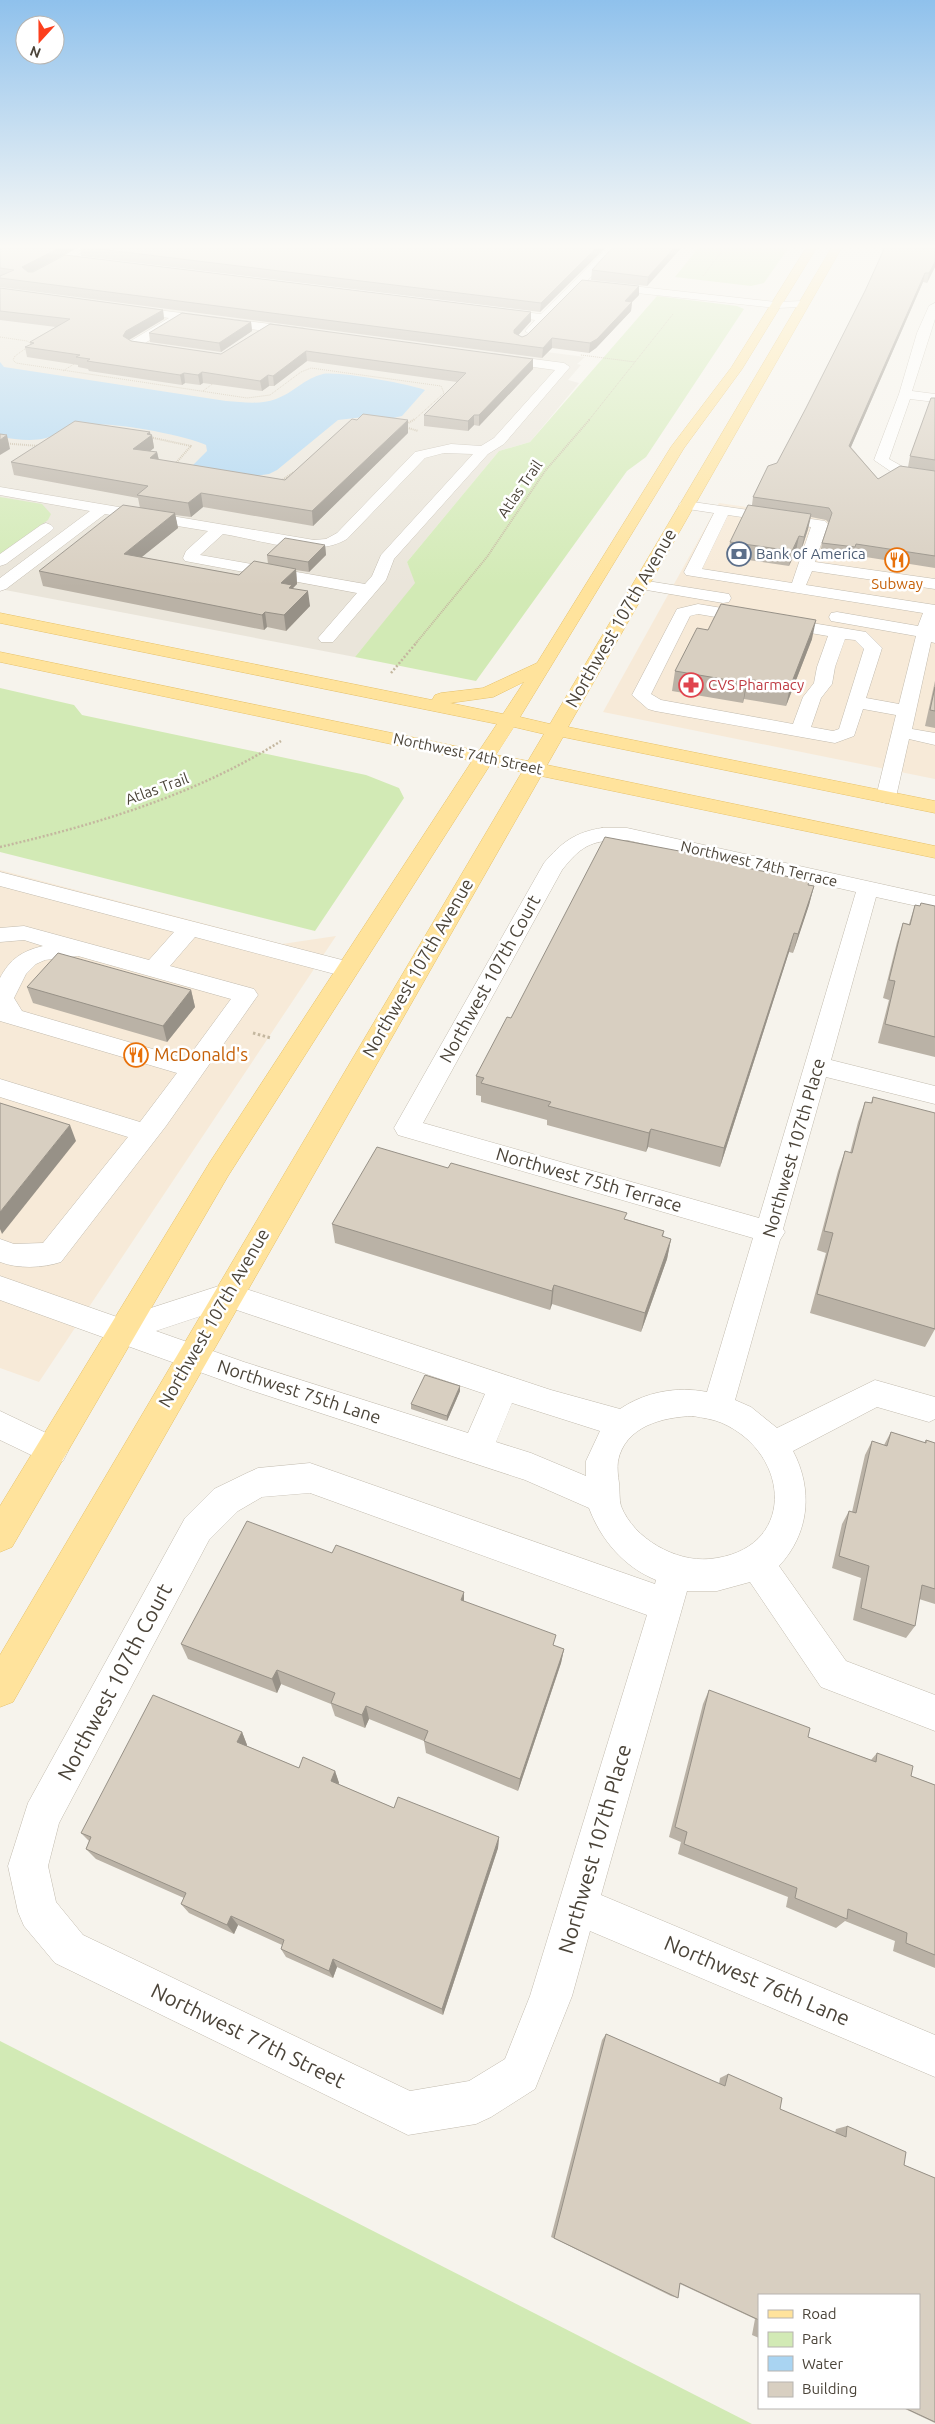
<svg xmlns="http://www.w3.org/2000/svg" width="935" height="2424" viewBox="0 0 935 2424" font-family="Ubuntu,sans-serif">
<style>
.residential{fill:#eae5da}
.commercial{fill:#f7ead8}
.green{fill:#d2eab5}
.water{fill:#a9d4f2}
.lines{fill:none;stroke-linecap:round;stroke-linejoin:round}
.minor-casing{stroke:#c2bbae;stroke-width:1}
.major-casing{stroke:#e6c16a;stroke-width:1}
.path-far3{stroke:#c4b79f;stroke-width:1;stroke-dasharray:1 1;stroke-linecap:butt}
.path-far2{stroke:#c4b79f;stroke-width:2;stroke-dasharray:1 1;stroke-linecap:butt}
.path-far1{stroke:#c4b79f;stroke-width:2.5;stroke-dasharray:2 2;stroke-linecap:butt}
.path{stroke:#c4b79f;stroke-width:3;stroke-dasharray:2.5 2.5;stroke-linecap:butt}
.minor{fill:#fff;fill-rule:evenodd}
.major{fill:#ffe39c;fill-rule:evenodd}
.wall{fill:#bab2a6}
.shaded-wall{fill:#979187}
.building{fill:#d8cfc1;stroke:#979187}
.labels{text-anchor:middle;stroke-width:5;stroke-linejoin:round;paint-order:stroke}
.far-street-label{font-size:15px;fill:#4b4439;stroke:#fff}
.far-service-label{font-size:15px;fill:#4e5e75;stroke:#fff;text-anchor:start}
.far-food-label{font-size:15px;fill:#c56008;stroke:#fff}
.far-health-label{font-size:15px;fill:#be3a42;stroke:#fff;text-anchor:start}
.street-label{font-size:18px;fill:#4b4439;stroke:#fff}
.food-label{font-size:18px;fill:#c56008;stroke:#fff;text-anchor:start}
.near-street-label{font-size:21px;fill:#4b4439;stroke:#fff}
</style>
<rect width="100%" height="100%" fill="#f6f3ec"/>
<path class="residential" d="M0,281L585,357L577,364L581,365L568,380L579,383L530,442L499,451L407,562L416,583L355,657L0,589Z"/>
<g class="commercial">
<path d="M719,503L935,534V779L603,712Z"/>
<path d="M0,870L282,944L336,936L39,1382L0,1368Z"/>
</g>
<g class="green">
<path d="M699,247H789L764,283L751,286L675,277Z"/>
<path d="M657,296L737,306L744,309L646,457L627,471L476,681L355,657L415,583L407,562L499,451L530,442Z"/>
<path d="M0,497L42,504L51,514L48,520L0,554Z"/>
<path d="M0,688L74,705L82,715L366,775L399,788L404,798L315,931L0,852Z"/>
<path d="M0,2041L752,2424H0Z"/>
</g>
<path class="water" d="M0,362L4,367L226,401C243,402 260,405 276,399C293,393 305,378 323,374C338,371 409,384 425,390L402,416L389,419L364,417L338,420L277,470L269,474L255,476L192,466L207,451L206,445C184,435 110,421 86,425C71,427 60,434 46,438C31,442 15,439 0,437Z"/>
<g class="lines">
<g class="minor-casing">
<g id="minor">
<path d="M78,247H91L43,274L39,275L34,272Z"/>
<path d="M608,247H619L587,281L776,302L803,301L809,304L803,307L776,308L581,287L535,334L531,335L525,331L535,320L495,315L489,312L495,309L541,314Z"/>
<path d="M935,303V319L912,391L935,394V402L910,399L889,459L905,468L935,473V481L896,475L874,460L899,394L917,333L929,306Z"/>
<path d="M125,306L303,328L309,332L303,336L183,320L145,343L167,346L169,349L167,352L133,349L127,345L129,342L169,318L121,311V307Z"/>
<path d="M495,354L564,363L570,367L504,444L488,454L394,559L386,580L333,642H321L318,638L357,593L185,561L183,558L186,551L208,531L105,514L6,589L0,591V578L90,511L0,495V487L314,540L326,539L337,533L415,452L451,444L481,446L494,438L555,370L491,361L489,358ZM444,453L473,454L381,555L372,576L365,584L200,555L223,534C261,540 314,559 347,539L425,458Z"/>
<path d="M686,501L825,521L828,524L815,562L935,579V589L812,571L806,585L935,605V643L931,642L912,729L935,733V745L909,739L896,797L893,801L886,803L879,801L876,797L896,715L863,709L854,736L835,743L655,711L648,709L632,695L677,609L698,604L866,632L882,648L866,698L899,704L916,636L837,622L831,621L829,617L831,613L837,612L918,626L923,613L686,575L684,572L714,513L681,508L679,505L681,502ZM728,515L811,527L792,583L702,569ZM698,614L828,636L817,667L814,683L803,697L793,724L661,700L651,694L690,616ZM845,639L855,640L864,649L839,729L833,731L811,727L821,698L832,684L835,667Z"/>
<path d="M46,523L51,525L54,528L51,531L6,564L0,566V554L41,525Z"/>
<path d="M641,580L723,593L729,594L731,598L729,602L723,603L635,588L633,585L635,582Z"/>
<path d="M602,828H627L935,896V910L876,897L831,1060L935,1086V1104L826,1077L783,1229L785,1232L780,1240L735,1400L751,1407L777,1428L875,1380L935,1397V1419L929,1422L877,1407L793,1451C813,1489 810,1533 779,1566L846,1661L935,1695V1731L821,1687L750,1582L717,1591H687L601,1895L935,2035V2077L590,1931L572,1996L535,2089L491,2117L476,2124L408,2135L55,1963L24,1926L18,1912L8,1866L28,1803L185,1518L214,1489L247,1473L258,1468L310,1463L655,1584L656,1580C624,1567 601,1540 589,1508L525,1480L244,1388L0,1300V1276L120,1318L228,1283L551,1390L620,1409C645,1392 677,1386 707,1392L753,1238L398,1135L394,1128L544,863C561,843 575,832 602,828ZM627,840L856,892L759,1218L423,1123L562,870C583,843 594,840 627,840ZM228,1307L485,1394L468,1433L244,1362L156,1331ZM512,1403L600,1431L586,1461V1476L531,1453L496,1442ZM693,1416C703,1418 713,1419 722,1423C792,1454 797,1551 709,1559C676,1562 634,1539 621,1506C619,1499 620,1491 619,1483C618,1476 617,1468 618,1461C625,1426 663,1417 693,1416ZM310,1493L647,1615L530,1996L505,2059L469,2081L410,2091L83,1935L56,1902L48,1866L59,1823L209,1540L238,1511L262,1497Z"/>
<path d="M0,872L346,961L354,964L358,969L354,974L346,977L195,937L170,966L254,989L258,995L166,1126L61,1262C43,1268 18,1269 0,1262V1239L14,1244L43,1243L128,1137L0,1097V1079L140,1122L177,1073L0,1021V978C10,959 22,951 43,946L24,940L0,942V928L24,926L149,960L174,932L0,886ZM78,956L231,999L187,1059L22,1011L14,998L26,974L36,964L45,960Z"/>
<path d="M0,1411L63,1441L68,1451L63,1461L52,1465L0,1440Z"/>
</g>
</g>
<g class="major-casing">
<path id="major" d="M807,247H817L742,369L684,448L520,717L550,724L832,247H842L568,727L935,801V813L563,737L547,765L935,846V858L541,776L13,1702L0,1707V1655L522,772L490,765L228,1176L12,1547L0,1552V1506L210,1162L472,761L0,662V652L479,751L497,724L0,623V613L432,700L435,695L441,693L483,688L537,663L671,447L731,368ZM524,682L503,714L450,703L493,697ZM514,727L544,734L528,761L496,755Z"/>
</g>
<g class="path-far3">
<path d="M703,276L725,247"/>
<path d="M0,337L27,341L32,344L15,356L13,360L16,363L247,398L270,395L301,372L311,368L441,386L444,393L414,420"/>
<path d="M581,355L635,362"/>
<path d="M63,371L77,362"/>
<path d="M203,391L215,382"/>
<path d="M589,420L673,314"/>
</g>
<g class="path-far2">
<path d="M405,425L415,419"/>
<path d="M405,427L418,431"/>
<path d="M149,437L191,446L175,464"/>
<path d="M0,443L39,446"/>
<path d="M281,481L294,472"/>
<path d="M416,643L487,557L545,471L590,419"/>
</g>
<g class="path-far1">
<path d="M391,673L417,642"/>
<path d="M0,847C98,824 195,795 281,741"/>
</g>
<path class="path" d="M253,1033L271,1038"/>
<use href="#minor" class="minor"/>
<use href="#major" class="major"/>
</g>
<g class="wall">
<path d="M0,247H79L65,255L531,312V321L518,335L522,337L639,295L632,302L631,311L596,348L589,353L552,348L542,358L0,287Z"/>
<path d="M80,247H606L540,312L81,256Z"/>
<path d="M682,247L647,286L591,280L592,270Z"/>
<path d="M935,247V267L927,283L923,282L851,447L878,479L927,470L908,467L910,456L935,398V568L853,555L852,559L820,554L822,543L829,523L826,520L811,517L808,529L801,551H796L789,566L727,557L730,542L752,505L753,497L777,463Z"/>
<path d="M0,288L163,310L164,319L129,340L131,341L221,354L270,324L533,369L479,426L474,425L468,431L424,426V415L457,382L307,361L274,386H269L262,391L203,383L200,385L185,383L182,385L89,371L88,369L78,367V365L27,357L25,347L30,345V342L56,327L0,320Z"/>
<path d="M251,322L252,331L221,352L150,342L149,333Z"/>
<path d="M150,432V435H152L154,448L150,451L157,452L159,460L285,480L408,433L313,526L203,507L191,517L175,515L178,528L141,557L239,575L268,564L267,555L325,545L326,555L309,572L296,570L297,584L293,588L310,606L286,631L267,627L264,630L43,586L39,571L140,508L138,498L14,475L11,462Z"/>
<path d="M708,630L812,639L786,706L744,699L743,703L672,691L675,671Z"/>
<path d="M935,681V728L925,726Z"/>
<path d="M748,868L814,886L809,905L793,953L789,952L720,1167L648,1147L646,1152L547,1125V1120L481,1102V1096L476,1095V1076L511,1018Z"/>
<path d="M915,905L920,906H935V1057L878,1043L889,1000L883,998L897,942L903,923L909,924Z"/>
<path d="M27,987L191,990L195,1007L167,1042L33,1003Z"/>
<path d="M873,1097L935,1329L925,1347L810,1313L826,1253L817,1250L838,1171L845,1151L850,1153L858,1122L865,1102L871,1103Z"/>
<path d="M626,1219L664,1231L663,1237L671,1239L667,1259L641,1332L552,1304L550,1310L335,1243L332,1224Z"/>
<path d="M460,1391L447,1421L411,1409V1404Z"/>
<path d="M891,1432L924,1443L926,1440L935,1443V1604L919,1599L915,1626L906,1638L853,1620L861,1578L832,1568L842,1524L849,1511L852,1512L865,1455L872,1441L884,1445Z"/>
<path d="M464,1601L555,1646L564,1649L561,1663L518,1791L426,1753L424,1741L369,1719L365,1728L335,1716L331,1704L281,1684L277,1693L188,1659L181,1644Z"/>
<path d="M709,1690L808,1737L871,1760L877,1753L911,1776L935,1785V1968L893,1951L895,1941L845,1921L836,1928L786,1907L788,1897L678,1854L681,1842L669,1837L703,1704Z"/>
<path d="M242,1732L247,1745V1746L299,1768L335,1771L339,1783L338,1784L394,1808L499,1837L498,1848L443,2015L337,1967L333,1978L286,1957L281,1949L282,1945L238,1925L234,1934L189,1913L181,1904L184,1898L96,1859L86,1849L89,1841L81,1833Z"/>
<path d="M606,2034L719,2084L720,2078L728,2074L780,2109L835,2133L836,2129L847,2126L904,2165L935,2178V2423L903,2408H919V2295H759V2338L752,2335L755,2319L680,2284L678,2298L671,2296L551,2237L602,2040Z"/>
</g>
<g class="shaded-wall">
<path d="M61,247H79L24,276L22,267Z"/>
<path d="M597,247H606L540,312L541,303Z"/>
<path d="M675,247H682L647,286L648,277Z"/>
<path d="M935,262V267L927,283L929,273Z"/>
<path d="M925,273L923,282L847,456L849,446Z"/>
<path d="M639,286V295L632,302L631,311L596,348L589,353L590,343L625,301Z"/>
<path d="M163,310L164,319L127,341L123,336L126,331Z"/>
<path d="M531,312V321L514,340V330Z"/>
<path d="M251,322L252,331L221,352L219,343Z"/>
<path d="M552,338V348L542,358L543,348Z"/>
<path d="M306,351L307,361L274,386L273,376Z"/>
<path d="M533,359V369L479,426V415Z"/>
<path d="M202,372L203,383L200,385L198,375Z"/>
<path d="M184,373L185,383L182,385L180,375Z"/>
<path d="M268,375L269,386L262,391L260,381Z"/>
<path d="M474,415V425L468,431V421Z"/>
<path d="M408,420V433L313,526L312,511Z"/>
<path d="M150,432L151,436L152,435L154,448L136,462L133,449Z"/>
<path d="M7,435L10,449L0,455V440Z"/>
<path d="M157,452L160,466L150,458Z"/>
<path d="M201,493L203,507L191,517L188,503Z"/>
<path d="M175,513L178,528L127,569L124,554Z"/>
<path d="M811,514L808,529L801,551L804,537Z"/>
<path d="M799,536L796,551L789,566L792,551Z"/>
<path d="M325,545L326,555L309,572L308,562Z"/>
<path d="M296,569L297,584L292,589L281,583Z"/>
<path d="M308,591L310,606L286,631L284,615Z"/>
<path d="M265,612L267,627L264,630L262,615Z"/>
<path d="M816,620L812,639L786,706L790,687Z"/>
<path d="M748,679L744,699L743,703L746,683Z"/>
<path d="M814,886L809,905L793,953L798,934Z"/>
<path d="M794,933L789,952L720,1167L724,1148Z"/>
<path d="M191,990L195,1007L167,1042L163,1026Z"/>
<path d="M70,1125L76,1141L2,1234L0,1229V1212Z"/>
<path d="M651,1129L648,1147L646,1152L649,1133Z"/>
<path d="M671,1239L667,1259L641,1332L645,1313Z"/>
<path d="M554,1285L552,1304L550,1310L552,1291Z"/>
<path d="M460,1386V1391L447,1421V1416Z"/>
<path d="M464,1592V1607L461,1600Z"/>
<path d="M564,1649L561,1663L518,1791L520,1779Z"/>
<path d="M277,1670L281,1684L277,1693L272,1679Z"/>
<path d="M366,1706L369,1719L365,1728L362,1715Z"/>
<path d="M242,1732L247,1745L243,1754L237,1742Z"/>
<path d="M335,1771L339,1783L334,1793L331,1781Z"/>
<path d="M499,1837L498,1848L443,2015L442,2009Z"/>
<path d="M231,1916L238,1925L234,1934L227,1925Z"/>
<path d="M333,1959L337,1967L333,1978L329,1971Z"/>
</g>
<g class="building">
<path d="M0,247H61L22,267L28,272H33L65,255L531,312L514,330V333L522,337L527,335L582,280L639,286L625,301L632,302L597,339L590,343L552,338L543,348L0,278V276L14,270L0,268Z"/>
<path d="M83,247H597L541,303Z"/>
<path d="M613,247H675L648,277L592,270Z"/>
<path d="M885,247H935V262L929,273H925L849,446L878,479L900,466L935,471V556L856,544L855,547L822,543L832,513L829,508L753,497L768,466L777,463L806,408L865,291Z"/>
<path d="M0,288L163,310L126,331L123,336L131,341L221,354L270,324L533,359L479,415H474L468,421L424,415L466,373L306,351L273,376L268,375L260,381L202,372L198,375L184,373L180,375L87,361L90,359L76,357L80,355L25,347L34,343L30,342L70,319L0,311Z"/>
<path d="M182,313L251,322L219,343L149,333Z"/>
<path d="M931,398H935V460L910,456Z"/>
<path d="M363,414L408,420L312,511L201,493L188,503L137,495L148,486L11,462L75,421L150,432L147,434L152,435L133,449L157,452L150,458L285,480L352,419L357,420Z"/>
<path d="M0,434L7,435L0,440Z"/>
<path d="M123,505L175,513L124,554L239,575L254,561L296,569L281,583L292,585L289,588L308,591L284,615L265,612L262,615L39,571Z"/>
<path d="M748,505L811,514L804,537L799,536L792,551L730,542Z"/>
<path d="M285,538L325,545L308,562L267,555Z"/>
<path d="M721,604L816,620L790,687L748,679L746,683L675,671L697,628L708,630Z"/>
<path d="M935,687V711L930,710Z"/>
<path d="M605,837L748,864L747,868L809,881L808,885L814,886L798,934L794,933L724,1148L651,1129L649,1133L548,1106L551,1102L481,1083L484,1078L476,1076L507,1017L511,1018Z"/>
<path d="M921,903L935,906V1037L885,1024L895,981L889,980L903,923L910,925L915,905L920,906Z"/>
<path d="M58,953L191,990L163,1026L27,987Z"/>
<path d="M873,1097L935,1113V1329L817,1294L833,1233L824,1231L845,1151L852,1153L865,1102L872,1103Z"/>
<path d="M0,1103L70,1125L0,1212Z"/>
<path d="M377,1147L448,1168L451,1163L627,1213L624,1219L664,1231L662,1236L671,1239L645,1313L554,1285L552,1291L332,1224Z"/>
<path d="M425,1375L460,1386L447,1416L411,1404Z"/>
<path d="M891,1432L926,1443V1440L935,1443V1589L922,1585L915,1626L861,1608L869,1566L839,1556L849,1511L856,1513L872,1441L887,1446Z"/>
<path d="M247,1521L332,1553L336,1545L464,1592L461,1600L556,1635L553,1645L564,1649L520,1779L424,1741L428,1731L366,1706L362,1715L331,1703L335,1693L277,1670L272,1679L181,1644Z"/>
<path d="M709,1690L810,1728L808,1737L876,1762L877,1753L913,1766L911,1776L935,1785V1955L906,1943L907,1933L848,1909L847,1919L795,1898L797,1888L684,1844L687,1832L675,1827Z"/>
<path d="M153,1695L242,1732L237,1742L299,1768L303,1757L335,1771L331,1781L394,1808L398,1797L499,1837L442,2009L333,1959L329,1971L281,1949L284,1940L231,1916L227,1925L181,1904L186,1893L86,1849L91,1837L81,1833Z"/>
<path d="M606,2034L725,2086L728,2074L782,2098L780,2109L846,2137L847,2126L906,2152L904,2165L935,2178V2422L905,2408H919V2295H759V2320L680,2283L678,2298L554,2238Z"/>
</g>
<linearGradient id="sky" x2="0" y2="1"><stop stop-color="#8fc1ec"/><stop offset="0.42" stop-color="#fbfaf6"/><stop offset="1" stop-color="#fbfaf6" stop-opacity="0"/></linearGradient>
<rect width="935" height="587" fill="url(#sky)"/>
<defs>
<g id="bank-ring" transform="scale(1.25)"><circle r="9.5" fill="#fff" stroke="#5c6f8a" stroke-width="1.5"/><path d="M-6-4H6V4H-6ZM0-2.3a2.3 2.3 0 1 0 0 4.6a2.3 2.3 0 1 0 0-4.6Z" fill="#5c6f8a"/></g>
<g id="restaurant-ring" transform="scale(1.25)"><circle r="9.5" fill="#fff" stroke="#e8710a" stroke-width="1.5"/><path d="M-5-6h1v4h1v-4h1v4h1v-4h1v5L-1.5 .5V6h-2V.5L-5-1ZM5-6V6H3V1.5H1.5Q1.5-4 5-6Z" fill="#e8710a"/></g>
<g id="pharmacy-ring" transform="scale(1.25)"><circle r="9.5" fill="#fff" stroke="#e0444e" stroke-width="1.5"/><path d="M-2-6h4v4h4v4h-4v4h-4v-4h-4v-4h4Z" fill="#e0444e"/></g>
</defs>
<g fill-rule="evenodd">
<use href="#bank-ring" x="739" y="554"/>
<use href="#restaurant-ring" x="897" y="560"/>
<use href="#pharmacy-ring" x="691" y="685"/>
<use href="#restaurant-ring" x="136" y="1055"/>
</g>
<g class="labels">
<g class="far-street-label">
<text transform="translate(520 489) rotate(-55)" y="5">Atlas Trail</text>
<text transform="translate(468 754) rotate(12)" y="5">Northwest 74th Street</text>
<text transform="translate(157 789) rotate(-20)" y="5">Atlas Trail</text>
<text transform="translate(759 864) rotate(13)" y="5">Northwest 74th Terrace</text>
</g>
<g class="far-service-label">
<text x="756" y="559">Bank of America</text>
</g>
<g class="far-food-label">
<text x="897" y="589">Subway</text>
</g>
<g class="far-health-label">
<text x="708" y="690">CVS Pharmacy</text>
</g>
<g class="street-label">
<text transform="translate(621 618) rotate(-60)" y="6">Northwest 107th Avenue</text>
<text transform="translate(418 968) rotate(-60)" y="6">Northwest 107th Avenue</text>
<text transform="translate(490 979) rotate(-61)" y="6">Northwest 107th Court</text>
<text transform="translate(794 1148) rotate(-74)" y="6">Northwest 107th Place</text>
<text transform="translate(589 1180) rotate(16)" y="6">Northwest 75th Terrace</text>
<text transform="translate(214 1318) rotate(-60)" y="6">Northwest 107th Avenue</text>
<text transform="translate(299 1392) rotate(18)" y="6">Northwest 75th Lane</text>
</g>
<g class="food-label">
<text x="154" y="1061">McDonald's</text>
</g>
<g class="near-street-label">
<text transform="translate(115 1682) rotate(-62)" y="7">Northwest 107th Court</text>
<text transform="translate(595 1849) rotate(-74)" y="7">Northwest 107th Place</text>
<text transform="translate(757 1981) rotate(23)" y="7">Northwest 76th Lane</text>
<text transform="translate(248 2036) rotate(26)" y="7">Northwest 77th Street</text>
</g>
</g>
<rect x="758" y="2294" width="162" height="115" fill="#ffffff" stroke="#b7b4b0"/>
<rect x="768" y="2310" width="25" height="8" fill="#ffe39c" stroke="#b7b4b0"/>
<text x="802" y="2319" font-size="15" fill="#4b4439">Road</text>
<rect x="768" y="2332" width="25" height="15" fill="#d2eab5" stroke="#b7b4b0"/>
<text x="802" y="2344" font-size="15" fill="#4b4439">Park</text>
<rect x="768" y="2356" width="25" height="15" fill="#a9d4f2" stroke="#b7b4b0"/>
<text x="802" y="2369" font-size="15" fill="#4b4439">Water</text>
<rect x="768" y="2382" width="25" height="15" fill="#d8cfc1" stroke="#b7b4b0"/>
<text x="802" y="2394" font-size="15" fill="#4b4439">Building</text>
<g transform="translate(40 40) rotate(201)"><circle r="24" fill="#ffffff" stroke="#b7b4b0"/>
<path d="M0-4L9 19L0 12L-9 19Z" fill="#fc3f1d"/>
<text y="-8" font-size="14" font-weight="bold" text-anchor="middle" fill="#4b4439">N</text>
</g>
</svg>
